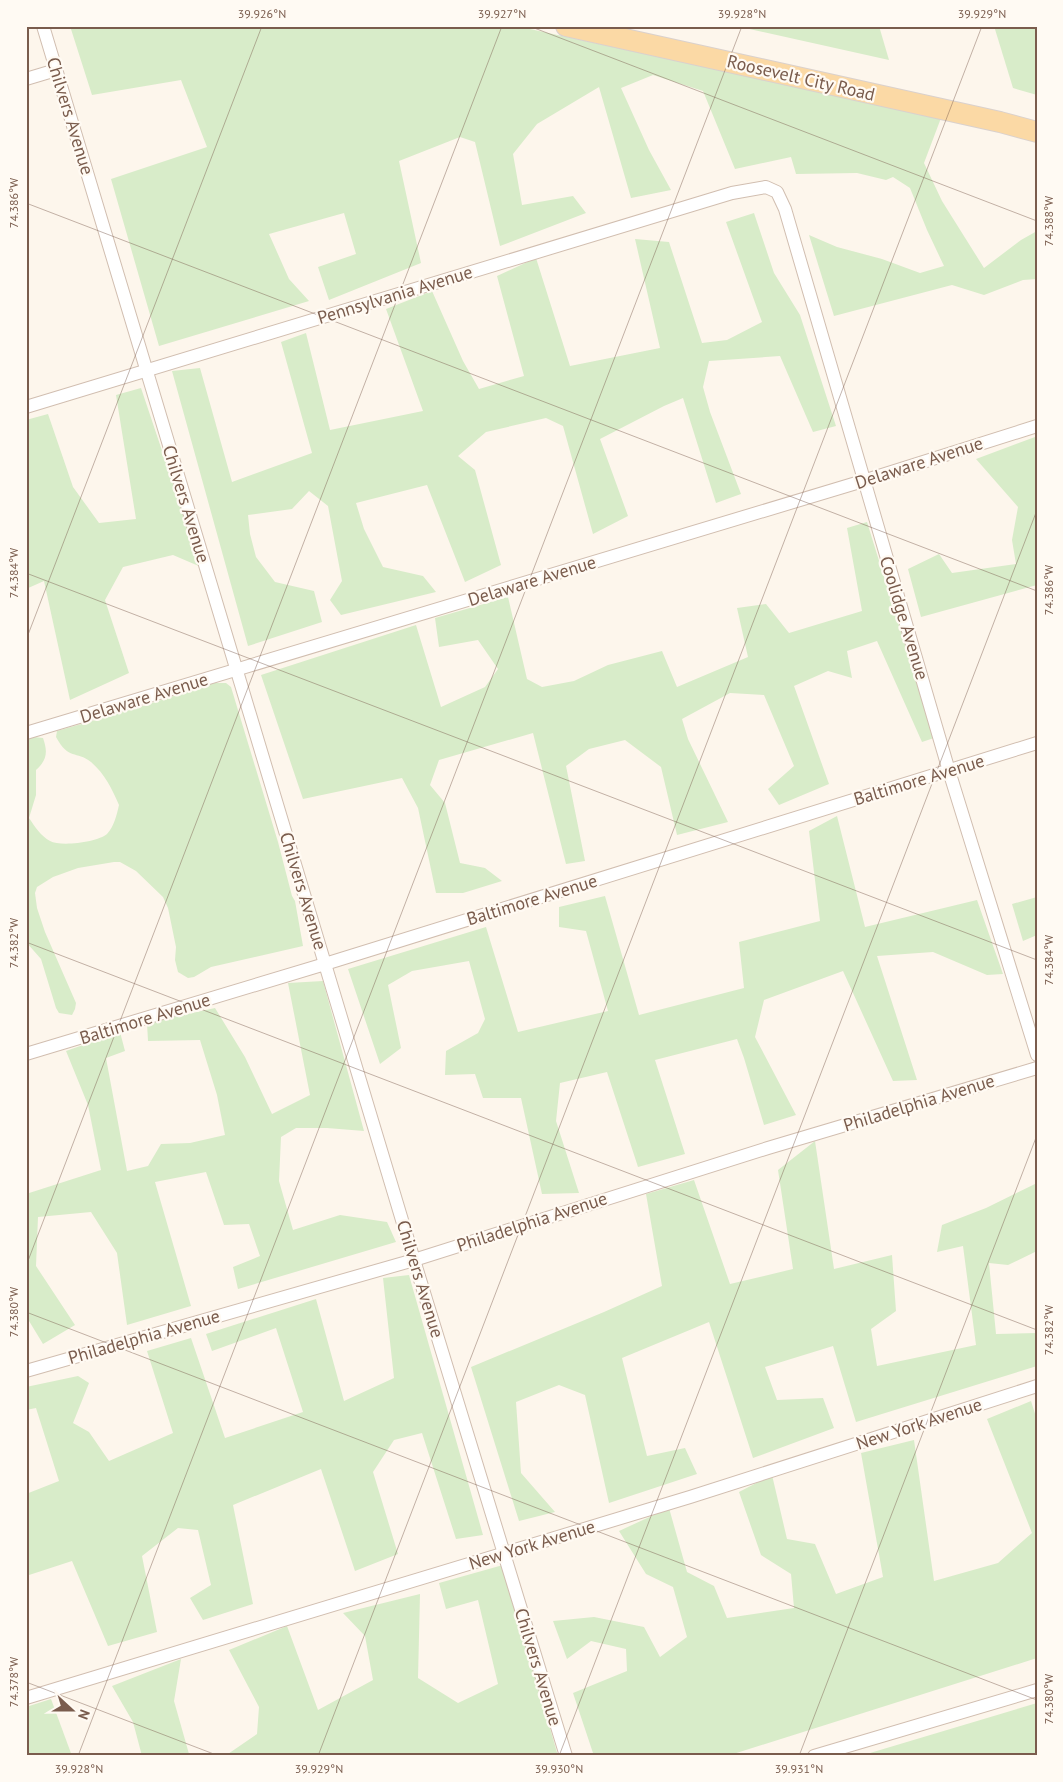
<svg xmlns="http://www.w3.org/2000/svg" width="1063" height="1782" viewBox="0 0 1063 1782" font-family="'PT Sans',sans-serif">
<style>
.green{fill:#d8ecc9}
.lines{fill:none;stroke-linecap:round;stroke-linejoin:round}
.minor-casing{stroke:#d1beb0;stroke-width:14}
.primary-casing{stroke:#dad1cd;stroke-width:22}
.minor{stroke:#fff;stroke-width:12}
.primary{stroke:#fbd9a5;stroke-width:20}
.ticks{fill:none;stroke:#7a5c4d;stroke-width:1;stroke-opacity:0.45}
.labels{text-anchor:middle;stroke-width:4.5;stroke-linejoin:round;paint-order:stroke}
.street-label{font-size:18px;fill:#7a5c4d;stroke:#fffaf3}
.neatline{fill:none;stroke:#7a5c4d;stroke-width:2}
.ticks-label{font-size:12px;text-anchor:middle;fill:#7a5c4d}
</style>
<rect width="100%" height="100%" fill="#fdf6ec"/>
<g class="green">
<path d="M70,26H516L941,118L924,163L942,201L984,268L1021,240L1037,231V279L1023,280L984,295L952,285L834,316L809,235L837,247L882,259L920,273L944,266L927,230L910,188L893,177L886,180L857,173L796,174L791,157L735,169L703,91L653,75L621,88L649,150L671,190L631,198L599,87L537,124L513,154L522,205L573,196L586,213L500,246L475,142L460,137L399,161L421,263L329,300L318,267L356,254L344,213L269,234L289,279L309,301L159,346L111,179L207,147L181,80L92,95Z"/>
<path d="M736,26H879L889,60Z"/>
<path d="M994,26H1037V95L1013,88Z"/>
<path d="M754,213L774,273L800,315L836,426L813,432L780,356L709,361L703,387L710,412L741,494L716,503L683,398L664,406L600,439L628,516L593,534L563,426L546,418L486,432L458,456L475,470L501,565L465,582L427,485L356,503L364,529L383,567L423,576L436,592L341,615L330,600L342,581L328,506L309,491L292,509L248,515L250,534L256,557L275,582L314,591L322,622L248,646L172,371L200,368L232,482L312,453L281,342L306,333L330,430L423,411L386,309L432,291L463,361L479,389L524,376L497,276L536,258L570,366L660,348L635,239L669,242L702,343L727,340L762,322L726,222Z"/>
<path d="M141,388L201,567L173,555L123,567L105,600L129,673L70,700L44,581L26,589V420L48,414L73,487L99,523L136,519L116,395Z"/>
<path d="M1035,437L1037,443V585L921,617L908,569L939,554L952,573L1016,564L1012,540L1018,507L976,459Z"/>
<path d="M867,522L934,738L922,742L877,641L847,651L852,678L828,671L794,686L829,784L779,805L768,789L794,766L764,695L730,693L682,719L688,739L728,822L677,835L661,767L625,740L589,749L566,766L585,861L566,864L533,733L439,760L430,785L445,803L460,863L485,868L502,881L463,893H436L418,808L402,778L303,799L261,675L416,625L441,707L485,687L498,669L478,640L439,647L435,618L508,597L527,679L542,687L574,681L608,665L662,651L677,687L748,657L737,608L766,604L789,633L862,611L847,528Z"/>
<path d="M214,683H226L231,687L278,842L292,896L295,901L303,946L211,967L194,977L188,978L178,972L175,960L176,947L168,908L163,897L136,871L120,862H114L78,868L53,877L37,887L35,893L37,908L45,932L76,1003L75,1009L72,1015L59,1013L56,1008L41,959L26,942V739L34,737L43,738C48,752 47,760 36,770V795L29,818C35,827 41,836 50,841C61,847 98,842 107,834C114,827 117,814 119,805C112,789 105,774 91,762C76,750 69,761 56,737L57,731L130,710Z"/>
<path d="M837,816L865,927L977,900L1003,974L987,975L933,952L877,956L917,1080L893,1081L843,971L764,1000L755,1037L796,1115L764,1125L744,1058L737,1039L655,1060L685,1154L638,1167L607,1072L560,1083L556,1121L579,1193L542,1194L521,1098H483L475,1074L445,1075L446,1051L478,1033L485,1019L469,961L412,971L388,985L401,1048L380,1064L348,969L486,927L518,1032L608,1011L586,931L559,927V907L605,896L639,1015L744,988L739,942L820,921L809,831Z"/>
<path d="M1037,897V935L1023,941L1012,904Z"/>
<path d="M323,981L364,1131L327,1128H296L281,1137L279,1181L293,1230L340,1215L387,1222L396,1242L238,1289L233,1267L260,1256L249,1224L224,1225L206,1172L155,1182L191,1306L127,1325L117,1253L91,1212L38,1217L36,1266L75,1325L43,1344L26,1316V1194L101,1170L88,1105L66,1051L120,1032L125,1051L106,1058L127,1171L148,1166L161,1144L190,1143L225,1135L217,1095L200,1040L148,1041L147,1023L215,1008L245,1057L272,1114L310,1095L288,983Z"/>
<path d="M815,1141L834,1269L892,1255L896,1311L871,1329L877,1366L976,1345L963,1246L937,1252L942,1225L986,1208L1037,1183V1251L1008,1265L989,1263L996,1334L1037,1333V1366L856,1422L833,1346L765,1367L777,1400L823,1398L834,1428L753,1458L709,1322L622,1358L647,1456L685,1448L697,1474L609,1503L585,1395L559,1385L516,1402L521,1473L555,1512L519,1521L471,1367L604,1312L662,1286L646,1194L694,1180L730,1284L793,1269L778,1170Z"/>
<path d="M409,1275L483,1535L456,1539L422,1433L394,1440L373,1472L398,1554L355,1571L321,1469L233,1505L253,1604L203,1620L190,1598L211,1585L198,1530L178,1528L142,1556L157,1632L108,1646L72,1561L26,1576V1494L59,1481L36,1408L26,1410V1387L78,1376L89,1383L73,1423L89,1432L109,1461L173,1433L147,1351L191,1338L225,1438L303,1412L276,1328L212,1351L206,1334L316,1299L344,1401L394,1378L383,1278Z"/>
<path d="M1031,1401L1037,1420V1658L727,1756H594L573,1693L627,1671L626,1649L591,1641L567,1659L553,1621L594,1617L644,1627L660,1657L687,1637L673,1587L646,1574L619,1531L669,1508L687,1572L714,1586L727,1618L794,1608L791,1574L761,1555L739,1492L772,1475L787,1539L815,1544L836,1594L883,1577L861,1453L914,1440L934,1581L998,1563L1032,1533L987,1419Z"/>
<path d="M503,1565L558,1756H225L257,1734L259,1707L229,1650L287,1626L318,1710L373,1680L365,1636L343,1613L420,1594L418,1678L458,1703L498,1684L478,1600L446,1609L439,1583Z"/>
<path d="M181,1659L174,1701L189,1754L201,1756H142L133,1722L112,1686Z"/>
<path d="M51,1699L72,1756H26V1707Z"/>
<path d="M1037,1703V1756H860Z"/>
</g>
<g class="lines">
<g class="minor-casing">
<g id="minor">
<path d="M43,26L414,1260L566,1756"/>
<path d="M26,79L56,70"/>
<path d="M26,407L732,193L766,187L777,192L785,209L949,771L1037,1055"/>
<path d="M26,733L863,481L1037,426"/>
<path d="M26,1054L325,964L1037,743"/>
<path d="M26,1371L414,1260L768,1148L1037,1068"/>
<path d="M26,1698L690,1497L1037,1386"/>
<path d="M814,1756L1037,1690"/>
</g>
</g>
<g class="primary-casing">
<path id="primary" d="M566,26L1000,122L1037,132"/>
</g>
<use href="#minor" class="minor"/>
<use href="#primary" class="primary"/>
</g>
<path class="ticks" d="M529,26L1037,221M26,203L1037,591M26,573L1037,960M26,640L262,26M26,942L1037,1330M26,1266L502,26M26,1312L1037,1700M26,1682L219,1756M78,1756L742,26M318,1756L982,26M559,1756L1037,510M799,1756L1037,1135"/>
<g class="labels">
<g class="street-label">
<text transform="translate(801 78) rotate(13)" y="6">Roosevelt City Road</text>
<text transform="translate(70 116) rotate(73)" y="6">Chilvers Avenue</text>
<text transform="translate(395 295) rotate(-17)" y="6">Pennsylvania Avenue</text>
<text transform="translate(919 463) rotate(-18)" y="6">Delaware Avenue</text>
<text transform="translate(186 504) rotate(73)" y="6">Chilvers Avenue</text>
<text transform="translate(532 581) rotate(-17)" y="6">Delaware Avenue</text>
<text transform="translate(904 618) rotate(73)" y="6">Coolidge Avenue</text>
<text transform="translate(144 698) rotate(-17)" y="6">Delaware Avenue</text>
<text transform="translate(919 780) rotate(-17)" y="6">Baltimore Avenue</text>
<text transform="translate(303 891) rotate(73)" y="6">Chilvers Avenue</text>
<text transform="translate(532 900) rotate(-17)" y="6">Baltimore Avenue</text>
<text transform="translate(145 1019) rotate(-17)" y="6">Baltimore Avenue</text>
<text transform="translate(919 1103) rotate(-17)" y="6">Philadelphia Avenue</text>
<text transform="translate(532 1222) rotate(-18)" y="6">Philadelphia Avenue</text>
<text transform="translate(420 1279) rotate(73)" y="6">Chilvers Avenue</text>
<text transform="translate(144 1337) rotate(-16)" y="6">Philadelphia Avenue</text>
<text transform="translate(919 1424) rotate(-18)" y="6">New York Avenue</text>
<text transform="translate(532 1545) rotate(-17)" y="6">New York Avenue</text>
<text transform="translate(538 1667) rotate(73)" y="6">Chilvers Avenue</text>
</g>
</g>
<rect width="1063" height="1782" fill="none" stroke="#fffaf3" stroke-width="55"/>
<g transform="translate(72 1710) rotate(111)" stroke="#fffaf3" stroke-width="4" paint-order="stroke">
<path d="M0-4L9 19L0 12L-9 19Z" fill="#7a5c4d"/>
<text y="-8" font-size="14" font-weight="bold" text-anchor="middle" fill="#7a5c4d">N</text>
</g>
<rect x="28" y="28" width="1008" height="1726" class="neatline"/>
<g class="ticks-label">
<text x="262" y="18">39.926°N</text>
<text x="502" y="18">39.927°N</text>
<text x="742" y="18">39.928°N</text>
<text x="982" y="18">39.929°N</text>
<text transform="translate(14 203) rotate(-90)" y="4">74.386°W</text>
<text transform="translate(1049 221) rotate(-90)" y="4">74.388°W</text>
<text transform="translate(14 573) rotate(-90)" y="4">74.384°W</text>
<text transform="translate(1049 590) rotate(-90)" y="4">74.386°W</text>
<text transform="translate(14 943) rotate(-90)" y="4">74.382°W</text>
<text transform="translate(1049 960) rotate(-90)" y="4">74.384°W</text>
<text transform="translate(14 1312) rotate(-90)" y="4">74.380°W</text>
<text transform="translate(1049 1330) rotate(-90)" y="4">74.382°W</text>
<text transform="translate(14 1682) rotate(-90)" y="4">74.378°W</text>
<text transform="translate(1049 1699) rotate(-90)" y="4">74.380°W</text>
<text x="79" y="1773">39.928°N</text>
<text x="319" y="1773">39.929°N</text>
<text x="559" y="1773">39.930°N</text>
<text x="799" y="1773">39.931°N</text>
</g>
</svg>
